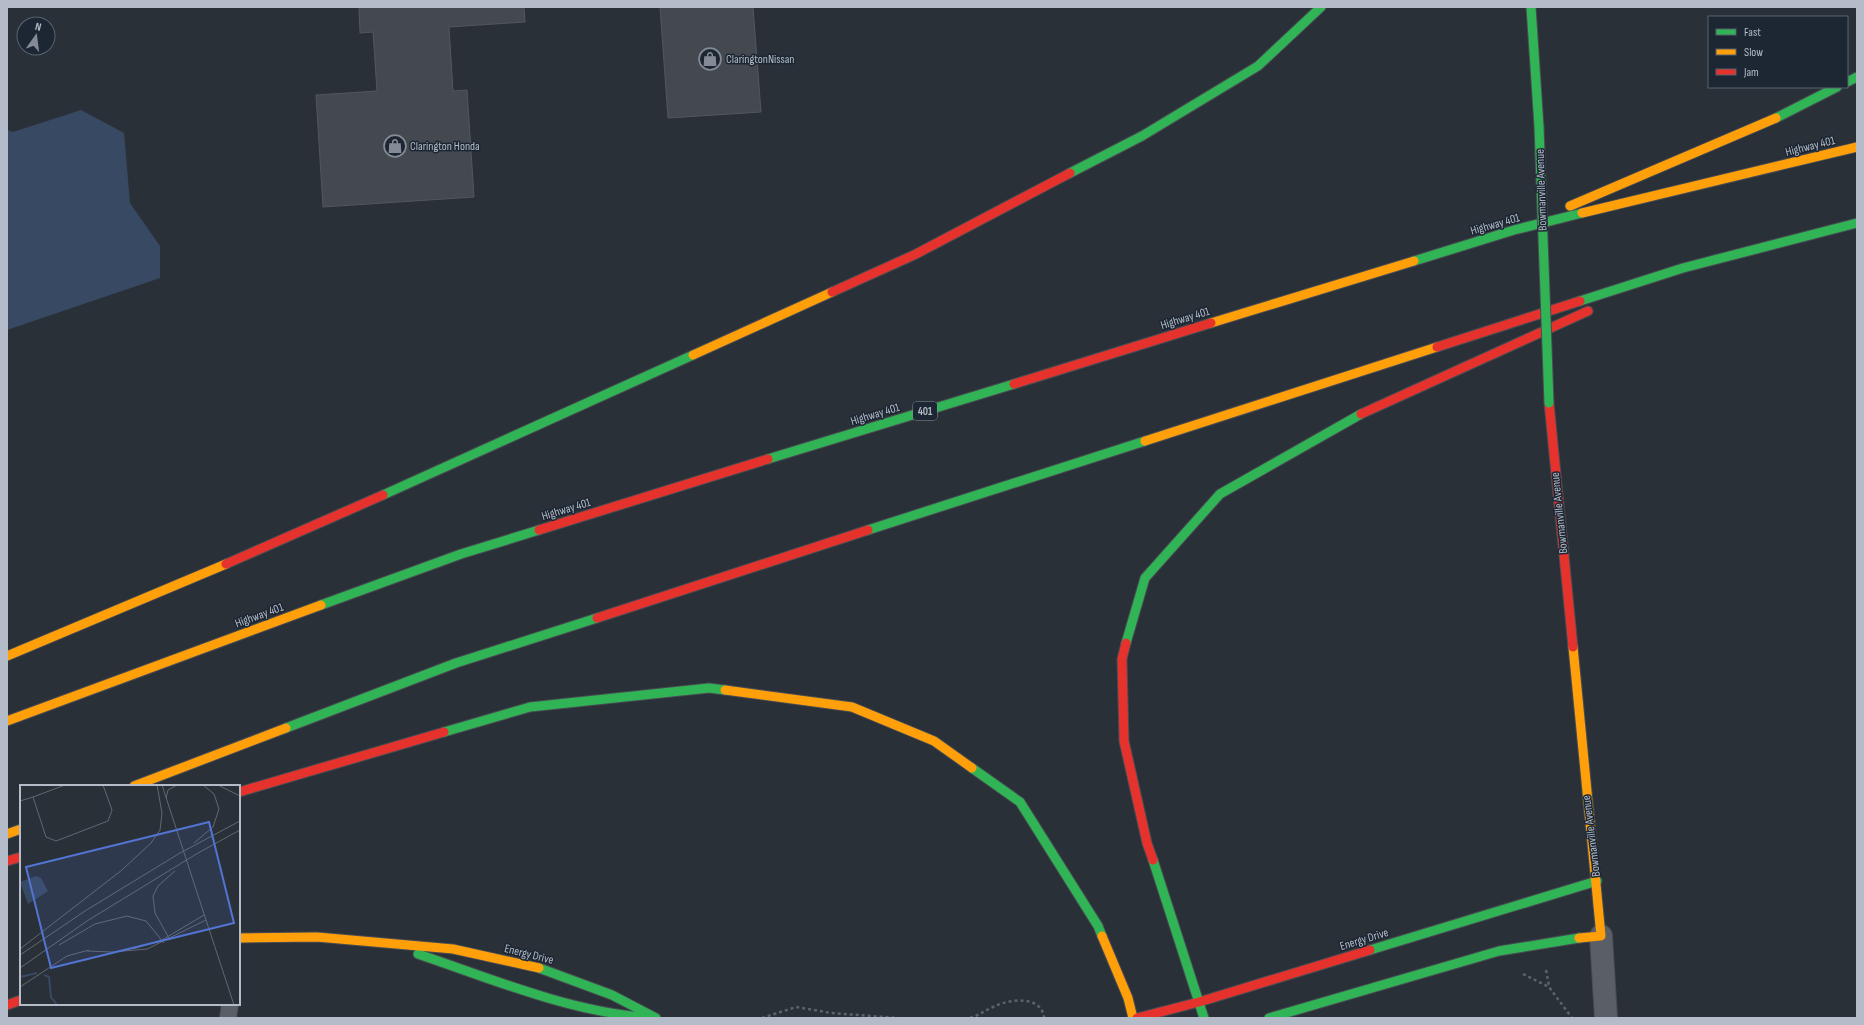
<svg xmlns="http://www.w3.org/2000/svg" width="1864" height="1025" viewBox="0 0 1864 1025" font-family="'Sofia Sans Condensed',sans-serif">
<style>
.water{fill:#384963}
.building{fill:#444950;stroke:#52575f}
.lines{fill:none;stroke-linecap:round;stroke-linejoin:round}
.lane-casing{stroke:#484c53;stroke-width:18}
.street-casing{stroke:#484c53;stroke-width:24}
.fast-casing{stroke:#484c53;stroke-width:11}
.slow-casing{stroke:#484c53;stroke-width:11}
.jam-casing{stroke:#484c53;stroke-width:11}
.path{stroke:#5d636a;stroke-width:2.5;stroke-dasharray:3 3;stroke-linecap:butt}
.lane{stroke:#5a5e66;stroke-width:16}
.street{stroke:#5a5e66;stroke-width:22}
.fast{stroke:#30b455;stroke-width:9}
.slow{stroke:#ff9f0a;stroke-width:9}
.jam{stroke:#e5322d;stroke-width:9}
.fast-bridge-casing{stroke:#484c53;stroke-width:11;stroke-linecap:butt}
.fast-bridge{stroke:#30b455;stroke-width:9}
.labels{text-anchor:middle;stroke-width:3;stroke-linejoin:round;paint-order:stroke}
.shield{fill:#1d2633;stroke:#878f9c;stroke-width:1}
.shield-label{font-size:11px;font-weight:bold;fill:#b4bcc9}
.poi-label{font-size:12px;fill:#b4bcc9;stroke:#1d2633;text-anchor:start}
.street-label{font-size:12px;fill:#b4bcc9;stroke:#1d2633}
.inset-river{fill:none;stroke:#384963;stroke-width:2}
.inset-road{fill:none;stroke:#616872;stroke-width:1}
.view{fill:#5274d3;fill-opacity:0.15;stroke:#5274d3;stroke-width:2}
.inset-edge{fill:none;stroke:#b4bcc9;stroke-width:2}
</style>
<rect width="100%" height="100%" fill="#2a3038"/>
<path class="water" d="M81,110L124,133L130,203L160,246V278L7,330V130L13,132Z"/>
<g class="building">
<path d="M359,7H524L525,22L449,27L453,91L467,90L474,197L323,207L316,95L377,91L373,32L360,33Z"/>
<path d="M660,7H753L761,112L668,118Z"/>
</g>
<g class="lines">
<g class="lane-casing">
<path id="lane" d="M228,1018L230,1004"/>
</g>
<g class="street-casing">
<path id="street" d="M1601,936L1606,1018"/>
</g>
<g class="fast-casing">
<g id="fast">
<path d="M1531,7L1539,127"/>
<path d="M1847,82L1857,77"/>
<path d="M1776,118L1837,87"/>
<path d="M1070,173L1142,136L1258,66L1321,7"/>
<path d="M1414,261L1514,230L1582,213"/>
<path d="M1580,301L1683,268L1857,223"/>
<path d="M768,459L1014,384"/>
<path d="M383,495L693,355"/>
<path d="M868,530L1145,441"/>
<path d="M321,605L461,554L539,530"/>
<path d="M1126,643L1145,578L1220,494L1361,414"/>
<path d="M286,728L456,663L597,618"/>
<path d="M444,732L530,707L709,688L725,690"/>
<path d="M972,768L1020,802L1098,926L1102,936"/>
<path d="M1153,860L1204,1018"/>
<path d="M1370,950L1597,881"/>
<path d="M418,954C489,978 568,1011 643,1017"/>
<path d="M539,968L612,995L656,1018"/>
<path d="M1269,1018L1499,951L1579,938"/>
</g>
</g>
<g class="slow-casing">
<g id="slow">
<path d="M1570,206L1776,118"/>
<path d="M1582,213L1857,147"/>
<path d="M1211,323L1414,261"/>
<path d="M693,355L832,292"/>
<path d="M1145,441L1437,347"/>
<path d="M1573,647L1601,936L1579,938"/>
<path d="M7,656L226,564"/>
<path d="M725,690L852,707L934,741L972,768"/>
<path d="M7,721L321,605"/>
<path d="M134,786L286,728"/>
<path d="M7,834L21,829"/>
<path d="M1102,936L1128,998L1133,1018"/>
<path d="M239,938L317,937L453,949L539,968"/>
</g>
</g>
<g class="jam-casing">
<g id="jam">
<path d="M832,292L914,255L1070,173"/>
<path d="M1437,347L1580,301"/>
<path d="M1014,384L1211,323"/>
<path d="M1549,403L1573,647"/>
<path d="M1361,414L1588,311"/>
<path d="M539,530L768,459"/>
<path d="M226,564L383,495"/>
<path d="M597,618L868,530"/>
<path d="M1126,643L1122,659L1124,741L1147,843L1153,860"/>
<path d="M239,792L444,732"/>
<path d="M7,861L21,857"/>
<path d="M7,1005L21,1000"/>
<path d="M1137,1018L1199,1002L1370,950"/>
</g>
</g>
<g class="path">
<path d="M1546,970L1549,986"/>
<path d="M1523,974L1549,987L1572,1018"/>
<path d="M762,1018L796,1007L831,1013L898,1018"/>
<path d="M970,1018C979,1015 986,1010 995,1006C1010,999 1042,995 1044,1018"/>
</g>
<use href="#lane" class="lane"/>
<use href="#street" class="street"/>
<use href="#fast" class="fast"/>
<use href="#slow" class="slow"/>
<use href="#jam" class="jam"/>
<g class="fast-bridge-casing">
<path id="fast-bridge" d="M1539,127L1549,403"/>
</g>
<use href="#fast-bridge" class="fast-bridge"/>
</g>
<defs>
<g id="shop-ring" transform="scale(1.15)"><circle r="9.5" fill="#1d2633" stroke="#848b96" stroke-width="1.5"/><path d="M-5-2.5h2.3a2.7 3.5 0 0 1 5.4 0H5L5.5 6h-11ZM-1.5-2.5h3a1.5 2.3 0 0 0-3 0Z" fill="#848b96"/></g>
</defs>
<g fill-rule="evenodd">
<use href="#shop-ring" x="710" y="59"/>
<use href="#shop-ring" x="395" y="146"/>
</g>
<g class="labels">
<rect class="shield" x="913" y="402" width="24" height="18" rx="3"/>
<g class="shield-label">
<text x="925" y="415">401</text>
</g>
<g class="poi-label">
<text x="726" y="63">ClaringtonNissan</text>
<text x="410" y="150">Clarington Honda</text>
</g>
<g class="street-label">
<text transform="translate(1810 146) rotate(-14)" y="4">Highway 401</text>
<text transform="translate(1541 190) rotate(-92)" y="4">Bowmanville Avenue</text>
<text transform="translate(1495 224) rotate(-16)" y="4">Highway 401</text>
<text transform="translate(1185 318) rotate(-17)" y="4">Highway 401</text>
<text transform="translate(875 414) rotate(-17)" y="4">Highway 401</text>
<text transform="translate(566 509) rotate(-17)" y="4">Highway 401</text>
<text transform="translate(1559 513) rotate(-96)" y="4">Bowmanville Avenue</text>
<text transform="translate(259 615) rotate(-20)" y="4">Highway 401</text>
<text transform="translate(1591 836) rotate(-97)" y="4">Bowmanville Avenue</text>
<text transform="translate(1364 939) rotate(-17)" y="4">Energy Drive</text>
<text transform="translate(529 954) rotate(14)" y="4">Energy Drive</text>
</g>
</g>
<g transform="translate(20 785)">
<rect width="220" height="220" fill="#2a3038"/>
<path d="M16,91L21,93L28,106L8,119L0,97Z" fill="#384963"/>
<path class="inset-river" d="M24,190L29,192L31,212L37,220M0,192L17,188"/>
<path class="inset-road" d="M45,0L13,12L26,52L36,56L88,36L92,25L83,0M142,0L186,135M198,0L220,11M146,13L148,5L157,0M0,16L13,12M174,58L193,42L199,24L194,9L183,0M150,155L135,128L133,111L138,101L155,86M39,160L75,139L107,131L126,136L144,158M0,164L102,85L131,58L140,45L142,28L137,0M113,164L142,155L184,130M67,166L92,167L127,164L186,135L214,220M0,170L65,126L160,68L220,36M0,183L67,136L178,68L220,45M0,202L47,171L69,165"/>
<path class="view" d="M189,37L214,138L31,183L6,82Z"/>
<rect width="220" height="220" class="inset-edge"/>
</g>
<rect width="1864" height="1025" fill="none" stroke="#b4bcc9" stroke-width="16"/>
<rect x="1708" y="16" width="140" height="72" fill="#1d2633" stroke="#59626f"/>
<rect x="1716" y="29" width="20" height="6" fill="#30b455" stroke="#59626f"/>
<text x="1744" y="36" font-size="12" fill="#b4bcc9">Fast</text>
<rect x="1716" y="49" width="20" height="6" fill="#ff9f0a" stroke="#59626f"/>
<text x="1744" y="56" font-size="12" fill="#b4bcc9">Slow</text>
<rect x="1716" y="69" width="20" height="6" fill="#e5322d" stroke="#59626f"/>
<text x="1744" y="76" font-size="12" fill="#b4bcc9">Jam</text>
<g transform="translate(36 36) rotate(14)"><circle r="19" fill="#1d2633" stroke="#59626f"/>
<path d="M0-3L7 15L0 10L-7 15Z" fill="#848b96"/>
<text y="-6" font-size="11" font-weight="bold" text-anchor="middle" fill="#b4bcc9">N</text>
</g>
</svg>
